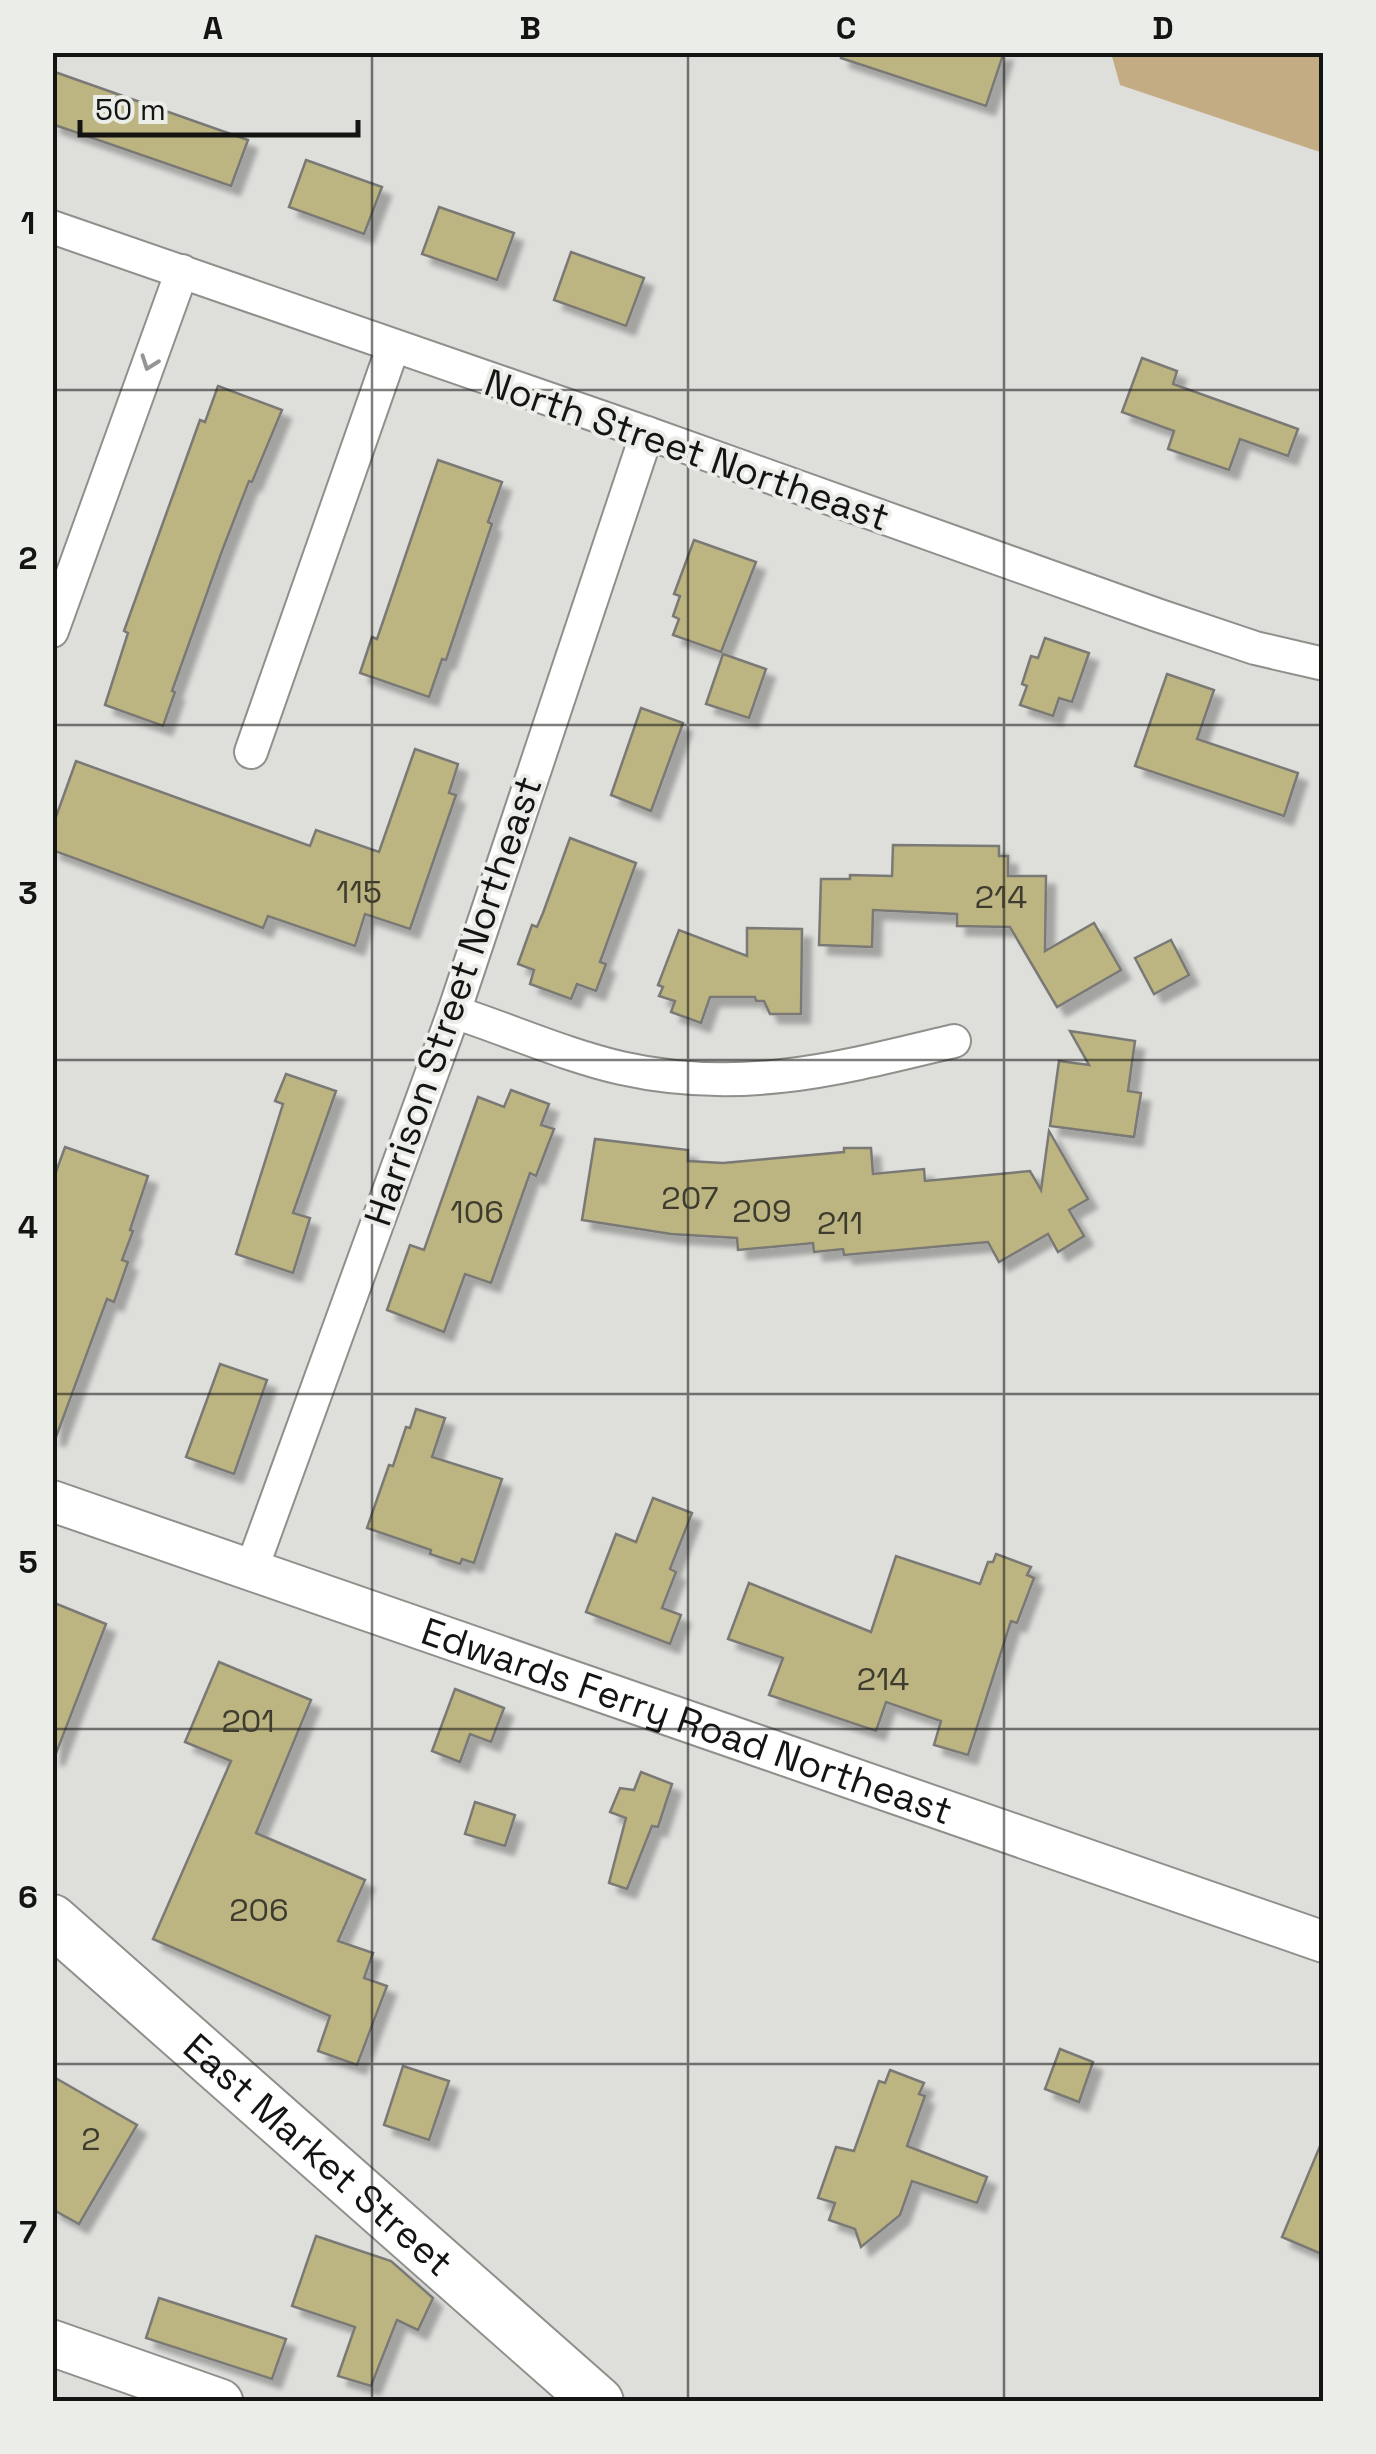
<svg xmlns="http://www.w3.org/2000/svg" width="1376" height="2454" viewBox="0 0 1376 2454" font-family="'Space Grotesk',sans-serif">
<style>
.green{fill:#c3ab83}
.building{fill:#bcb582;stroke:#7a7975;stroke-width:2.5;filter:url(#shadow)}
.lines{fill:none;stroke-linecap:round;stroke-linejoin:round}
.minor-casing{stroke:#8f908c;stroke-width:36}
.tertiary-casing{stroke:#8f908c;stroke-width:44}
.secondary-casing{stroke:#8f908c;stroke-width:49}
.primary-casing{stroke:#8f908c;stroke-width:54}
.minor{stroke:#fff;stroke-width:32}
.tertiary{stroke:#fff;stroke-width:40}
.secondary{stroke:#fff;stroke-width:45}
.primary{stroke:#fff;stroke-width:50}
.oneway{stroke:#959595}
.grid{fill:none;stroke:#141413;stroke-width:2.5;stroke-opacity:0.55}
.labels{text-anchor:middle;stroke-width:8;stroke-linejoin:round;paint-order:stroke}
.number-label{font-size:32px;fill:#3e3c2f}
.street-label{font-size:38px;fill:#141413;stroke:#ebede8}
.neatline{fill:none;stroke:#141413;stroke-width:4}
.grid-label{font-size:32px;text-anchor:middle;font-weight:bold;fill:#141413}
</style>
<defs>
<filter id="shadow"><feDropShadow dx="9" dy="9" stdDeviation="2.5" flood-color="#0004"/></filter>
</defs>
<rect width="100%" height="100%" fill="#dedfdb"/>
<path class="green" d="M1111,53H1323V153L1120,85Z"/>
<g class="building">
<path d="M841,52H1004L986,106L841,58Z"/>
<path d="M52,71L248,140L231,186L52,124Z"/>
<path d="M306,160L382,187L364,234L289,207Z"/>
<path d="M439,207L514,233L497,280L422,254Z"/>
<path d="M571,252L644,278L626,326L554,300Z"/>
<path d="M1142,358L1177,371L1173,384L1298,429L1288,456L1240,439L1229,470L1168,449L1174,431L1122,412Z"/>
<path d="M218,386L282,410L252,482L249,481L222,551L172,691L175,692L163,726L105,705L128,633L124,631L200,420L205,422Z"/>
<path d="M438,460L502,482L488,522L492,524L446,660L442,659L429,697L360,673L372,637L377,639Z"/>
<path d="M694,540L756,562L721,652L673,635L679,619L673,616L680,596L674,594Z"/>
<path d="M1045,638L1089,653L1072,702L1059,698L1053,716L1020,705L1027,686L1022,684L1031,656L1038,658Z"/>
<path d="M723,654L766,669L749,718L706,704Z"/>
<path d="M1167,674L1214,690L1197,739L1298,773L1284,816L1135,766Z"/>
<path d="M641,708L683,723L651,811L611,795Z"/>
<path d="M415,749L458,764L449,793L456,795L410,929L365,914L355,946L268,916L263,928L52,850V828L76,761L310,846L316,830L379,852Z"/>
<path d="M570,838L636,863L600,962L606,964L596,991L577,984L571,999L530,984L534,970L518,964L532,925L537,927L543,913Z"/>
<path d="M893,845L999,846V856H1008V876H1046L1045,951L1094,923L1121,970L1057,1007L1010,927L957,926V914L873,910L872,947L819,945L821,879H850V875L892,876Z"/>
<path d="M747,928L802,929L801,1014H770L764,1001H756L755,997H710L701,1023L671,1012L675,1001L659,996L663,987L658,985L679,930L747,956Z"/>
<path d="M1171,940L1189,975L1154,994L1135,958Z"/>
<path d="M1070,1031L1135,1041L1128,1091L1141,1093L1134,1137L1050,1126L1059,1061L1089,1065Z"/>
<path d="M286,1074L336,1091L293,1213L310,1218L293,1273L236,1254L283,1104L275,1101Z"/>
<path d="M511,1090L549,1104L541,1125L554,1129L536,1176L530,1173L491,1283L465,1274L444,1332L387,1310L410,1245L424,1250L478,1097L504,1107Z"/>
<path d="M1049,1131L1088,1199L1069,1210L1084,1236L1058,1252L1048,1234L999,1262L988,1242L844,1255L843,1249L814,1252L813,1243L738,1250L737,1238L671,1234L582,1220L595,1139L688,1150V1161L723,1163L844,1152V1148H871L873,1174L924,1169L925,1181L1030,1171L1041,1190Z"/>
<path d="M65,1147L148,1176L130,1230L133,1231L122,1260L128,1262L114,1302L107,1299L56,1437L52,1436V1183Z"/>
<path d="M220,1364L267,1380L234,1474L186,1457Z"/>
<path d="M416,1409L445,1418L432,1457L502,1479L474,1563L462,1559L460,1564L430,1554L431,1550L367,1528L389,1465L393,1466L406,1427L410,1428Z"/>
<path d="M653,1498L692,1513L670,1569L676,1572L662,1608L681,1615L670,1644L586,1612L616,1534L636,1542Z"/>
<path d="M996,1554L1031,1567L1027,1575L1034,1578L1017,1623L1011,1621L968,1755L934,1745L941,1721L886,1702L876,1731L769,1695L783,1658L728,1639L749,1583L871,1632L896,1556L980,1584L988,1562H993Z"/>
<path d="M52,1602L106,1624L55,1756H52Z"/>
<path d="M219,1662L311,1700L256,1833L365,1880L338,1941L373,1953L364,1978L387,1986L357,2065L318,2051L330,2016L153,1939L231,1761L185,1742Z"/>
<path d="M455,1689L504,1708L491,1742L470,1734L460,1762L432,1751Z"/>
<path d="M641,1772L672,1784L658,1827L652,1826L627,1889L609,1883L626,1818L610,1812L620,1788L634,1790Z"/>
<path d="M475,1802L515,1815L505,1846L465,1834Z"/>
<path d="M1060,2049L1093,2062L1079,2102L1045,2089Z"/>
<path d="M403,2066L449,2081L429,2140L384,2125Z"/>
<path d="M890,2070L924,2083L919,2094L925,2096L907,2146L987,2177L977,2203L912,2181L900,2215L861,2247L855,2229L829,2220L835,2203L818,2198L836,2147L854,2151L879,2081L885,2083Z"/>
<path d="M52,2076L137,2125L79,2224L52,2209Z"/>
<path d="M1323,2139H1324V2255L1282,2237Z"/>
<path d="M316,2236L391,2261L433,2298L418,2330L397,2320L371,2386L338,2376L355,2327L292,2306Z"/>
<path d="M159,2298L286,2339L272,2379L146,2338Z"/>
</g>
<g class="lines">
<g class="minor-casing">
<g id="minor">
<path d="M52,227L647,433L1157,615L1255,648L1324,664"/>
<path d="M52,631L182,271"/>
<path d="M251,752L393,347"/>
<path d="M454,1012C509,1030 565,1055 621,1068C741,1095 838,1069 954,1041"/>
<path d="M252,1568L454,1012L647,433"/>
</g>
</g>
<g class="tertiary-casing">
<g id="tertiary">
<path id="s1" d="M52,1501L1324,1942"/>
</g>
</g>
<g class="secondary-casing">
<path id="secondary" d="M52,2343L220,2402"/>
</g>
<g class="primary-casing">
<g id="primary">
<path id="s2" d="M52,1920L598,2402"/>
</g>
</g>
<use href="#minor" class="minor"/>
<use href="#tertiary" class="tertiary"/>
<use href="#secondary" class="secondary"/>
<use href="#primary" class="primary"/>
</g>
<defs><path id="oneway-chevron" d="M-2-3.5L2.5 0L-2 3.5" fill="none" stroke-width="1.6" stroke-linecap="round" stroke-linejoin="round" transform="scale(2.5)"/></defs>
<use class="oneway" href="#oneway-chevron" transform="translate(149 363) rotate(110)"/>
<path class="grid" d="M372,52V2402M688,52V2402M1004,52V2402M52,390H1324M52,725H1324M52,1060H1324M52,1394H1324M52,1729H1324M52,2064H1324"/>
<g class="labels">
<g class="number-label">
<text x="359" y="903">115</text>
<text x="1001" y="908">214</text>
<text x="690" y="1209">207</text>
<text x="762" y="1222">209</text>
<text x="477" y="1223">106</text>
<text x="840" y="1234">211</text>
<text x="883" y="1690">214</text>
<text x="248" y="1732">201</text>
<text x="259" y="1921">206</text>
<text x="91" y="2150">2</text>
</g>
<g class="street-label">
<text transform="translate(687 450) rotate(19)" y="13">North Street Northeast</text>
<text transform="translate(453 1001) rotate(-71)" y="13">Harrison Street Northeast</text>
<text dy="13" stroke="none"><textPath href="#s1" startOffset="672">Edwards Ferry Road Northeast</textPath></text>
<text dy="13" stroke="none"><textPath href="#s2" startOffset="355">East Market Street</textPath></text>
</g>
</g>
<rect width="1376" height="2454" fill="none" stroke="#ebede8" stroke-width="110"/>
<path d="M80 120v15h278v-15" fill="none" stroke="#141413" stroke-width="5"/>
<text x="95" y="120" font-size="30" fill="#141413" stroke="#ebede8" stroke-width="8" paint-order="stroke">50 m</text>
<rect x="55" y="55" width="1266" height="2344" class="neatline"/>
<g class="grid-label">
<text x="213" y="39">A</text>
<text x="530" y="39">B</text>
<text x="846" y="39">C</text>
<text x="1163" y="39">D</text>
<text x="28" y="234">1</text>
<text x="28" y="569">2</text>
<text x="28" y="904">3</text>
<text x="28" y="1238">4</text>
<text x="28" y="1573">5</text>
<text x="28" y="1908">6</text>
<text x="28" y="2243">7</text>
</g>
</svg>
